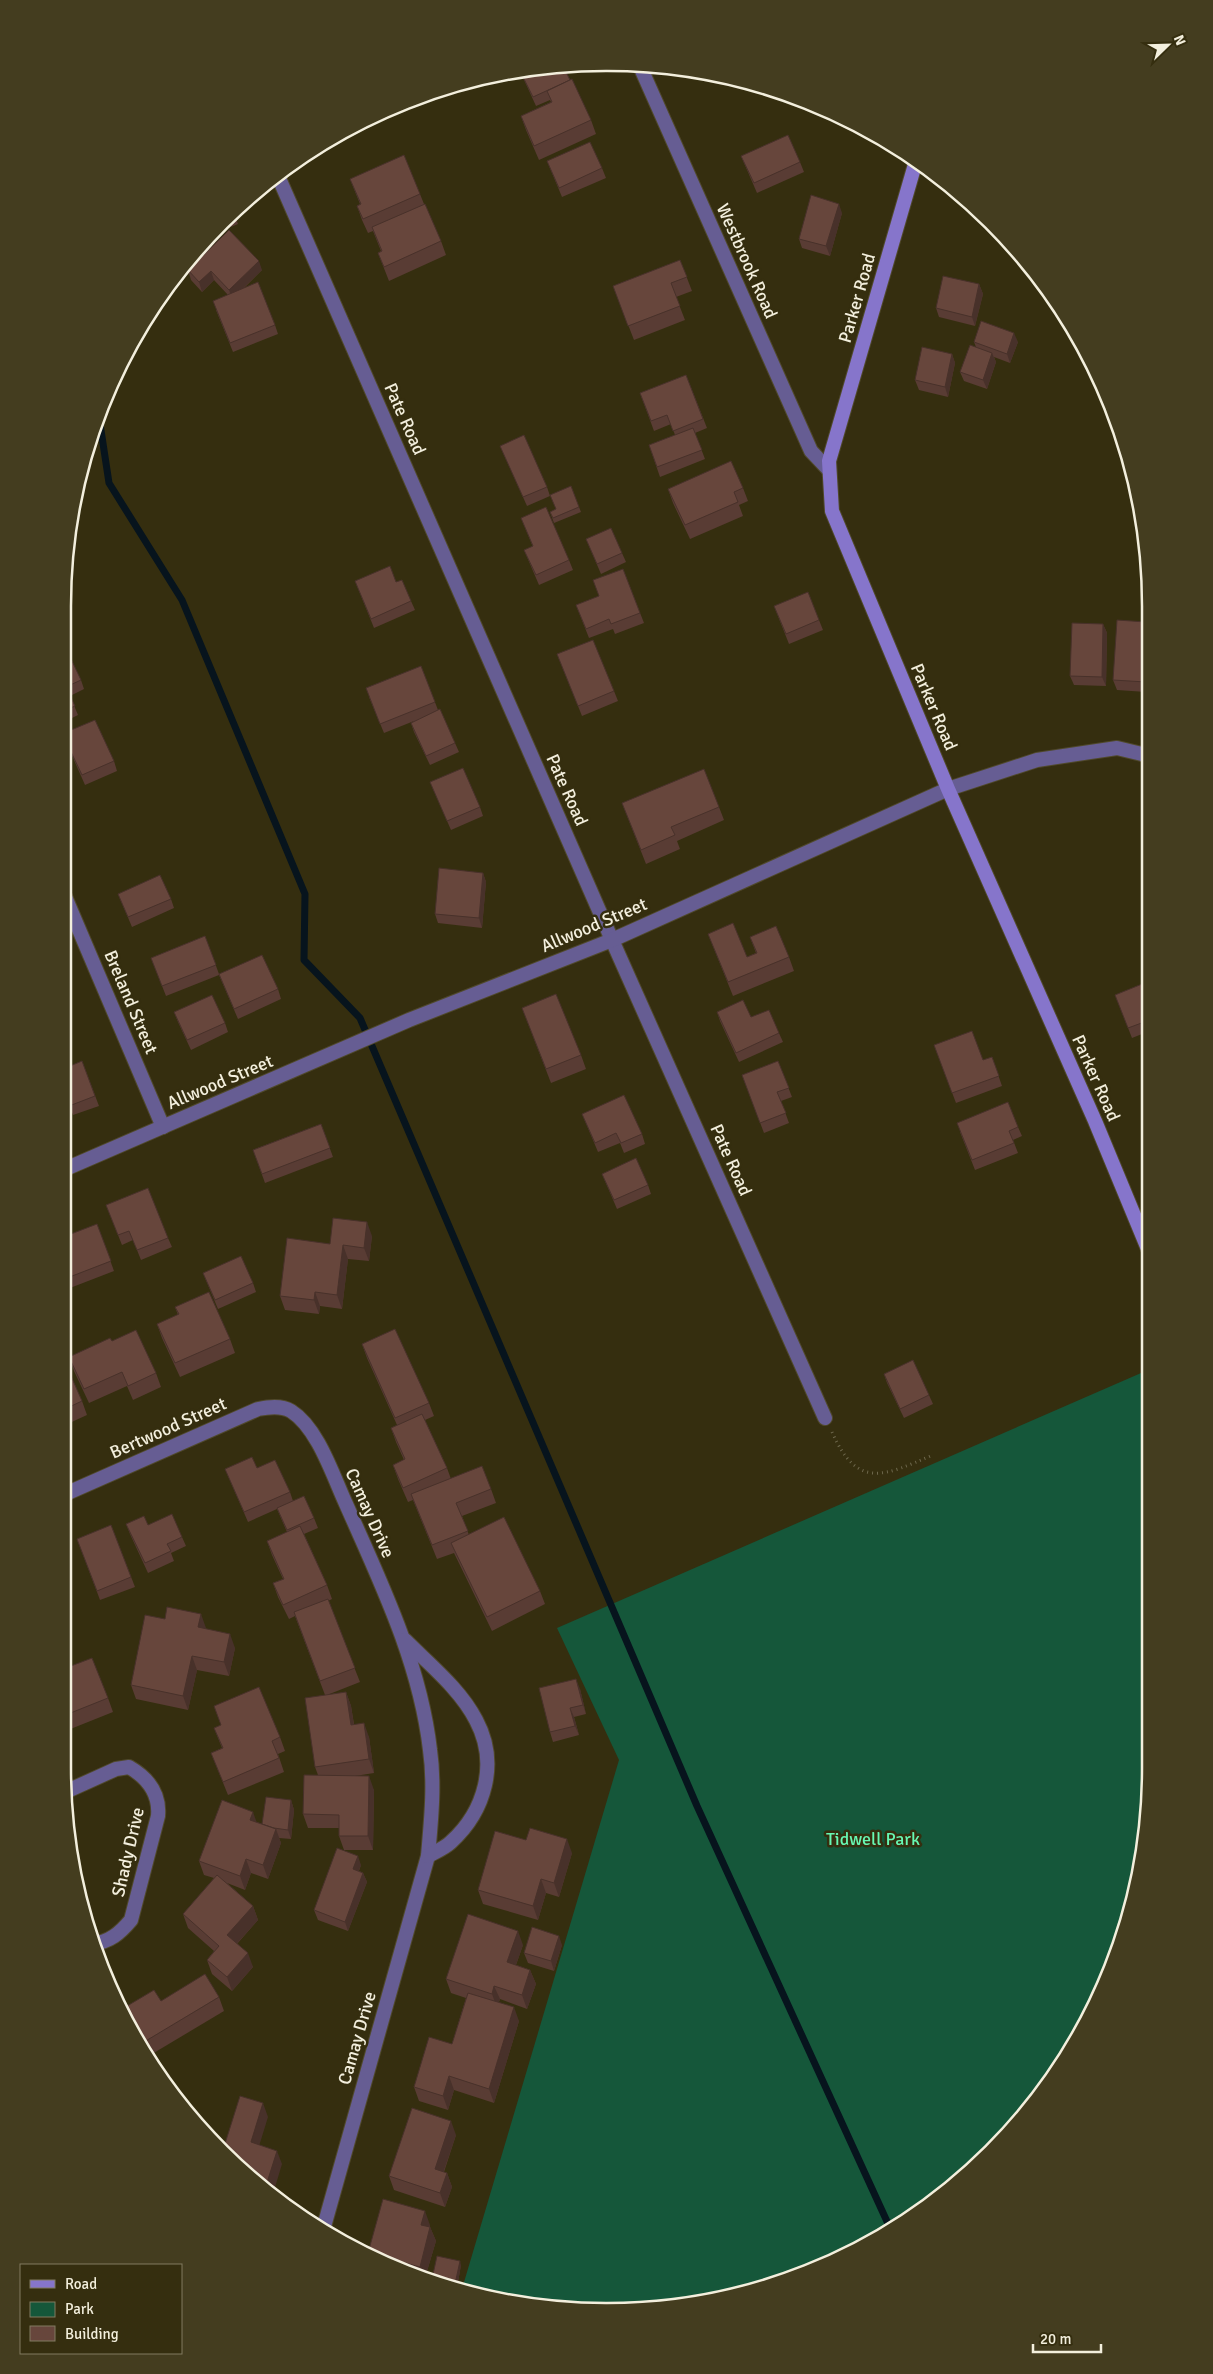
<svg xmlns="http://www.w3.org/2000/svg" width="1213" height="2374" viewBox="0 0 1213 2374" font-family="Signika,sans-serif">
<style>
.green{fill:#15573a}
.lines{fill:none;stroke-linecap:round;stroke-linejoin:round}
.stream{stroke:#07141d;stroke-width:7}
.minor-casing{stroke:#50492c;stroke-width:16}
.secondary-casing{stroke:#50492c;stroke-width:16}
.path{stroke:#6e684d;stroke-width:3;stroke-dasharray:1 4;stroke-linecap:butt}
.minor{stroke:#665d93;stroke-width:14}
.secondary{stroke:#8675cb;stroke-width:14}
.wall{fill:#593c34}
.shaded-wall{fill:#48312a}
.building{fill:#67463c;stroke:#48312a}
.labels{text-anchor:middle;stroke-width:5;stroke-linejoin:round;paint-order:stroke}
.street-label{font-size:18px;fill:#f3efdd;stroke:#352e0f}
.park-label{font-size:18px;fill:#67f8b3;stroke:#352e0f}
.rim{fill:none;stroke:#f3efdd;stroke-width:2.5}
</style>
<rect width="100%" height="100%" fill="#352e0f"/>
<path class="green" d="M1148,1370L1149,1803L1132,1908L1095,2008L1059,2070L991,2152L937,2199L847,2255L748,2293L677,2307L571,2310L500,2301L462,2289L619,1760L557,1628Z"/>
<g class="lines">
<path class="stream" d="M99,417L109,483L182,600L305,894L304,960L360,1018L697,1806L890,2228"/>
<g class="minor-casing">
<g id="minor">
<path d="M639,64L811,451L828,469"/>
<path d="M278,176L612,940L825,1418"/>
<path d="M63,892L163,1127"/>
<path d="M63,1170L409,1020L612,940L948,789L1037,760L1117,748L1146,755"/>
<path d="M63,1495L258,1409C268,1407 281,1405 291,1411C318,1428 333,1476 346,1504C381,1583 420,1663 430,1750C435,1785 431,1821 428,1856L323,2230"/>
<path d="M405,1640C430,1665 460,1689 476,1720C499,1763 485,1811 451,1842C445,1848 435,1852 428,1856"/>
<path d="M65,1792L116,1769L129,1767C148,1778 160,1794 158,1816L131,1920C120,1933 110,1942 92,1944"/>
</g>
</g>
<g class="secondary-casing">
<path id="secondary" d="M916,161L829,461L832,511L948,789L1095,1121L1148,1249"/>
</g>
<path class="path" d="M832,1432C858,1491 885,1475 933,1455"/>
<use href="#minor" class="minor"/>
<use href="#secondary" class="secondary"/>
</g>
<g class="wall">
<path d="M563,66L591,120L596,134L539,160L526,130L521,116L551,102L550,100L536,106L520,71Z"/>
<path d="M741,156L800,162L804,172L757,193Z"/>
<path d="M547,161L602,168L606,178L562,197Z"/>
<path d="M350,179L420,194L424,204L441,241L446,255L389,281L378,253L381,251L373,231L368,233L362,220L357,206L360,204Z"/>
<path d="M234,213L238,224L214,234Z"/>
<path d="M842,213L830,256L802,248L799,239Z"/>
<path d="M680,260L692,291L676,297L685,320L634,340L613,286Z"/>
<path d="M188,270H262L244,288L275,325L278,334L233,352L216,310L228,295L214,280L202,292L191,280Z"/>
<path d="M979,284L983,294L975,326L939,317L936,308Z"/>
<path d="M974,342H1018L1010,363L994,357L996,362L987,389L964,381L960,372L976,347Z"/>
<path d="M952,354L955,363L948,397L919,390L915,380Z"/>
<path d="M686,375L707,428L695,433L705,459L660,477L649,445L675,435L671,424L654,431L640,393Z"/>
<path d="M500,446L547,487L550,496L527,506Z"/>
<path d="M571,486L581,512L554,523L550,512L556,509Z"/>
<path d="M743,488L748,501L739,505L743,516L690,539L673,503L668,489Z"/>
<path d="M521,518L569,560L573,570L539,585L524,550L533,547Z"/>
<path d="M586,539L622,553L626,562L601,574Z"/>
<path d="M623,569L644,623L615,634L613,629L589,638L576,605L599,596Z"/>
<path d="M355,581L396,582L411,601L415,610L374,628Z"/>
<path d="M774,606L819,620L823,630L789,644Z"/>
<path d="M1146,622V692L1117,690L1113,680Z"/>
<path d="M1103,624L1107,633L1106,686L1074,685L1070,676Z"/>
<path d="M557,654L614,691L618,701L582,716Z"/>
<path d="M64,662L81,680L84,689L70,696L78,715L64,722Z"/>
<path d="M421,666L438,710L455,743L459,752L430,765L414,732L411,723L414,721L384,733L369,697Z"/>
<path d="M63,735L114,761L117,771L85,785Z"/>
<path d="M430,782L480,807L483,816L451,830Z"/>
<path d="M622,803L719,807L724,820L677,841L680,849L646,864Z"/>
<path d="M483,873L486,882L482,928L438,923L435,914Z"/>
<path d="M118,894L171,899L174,908L132,927Z"/>
<path d="M708,934L747,957L756,953L750,937L789,957L794,971L733,996Z"/>
<path d="M205,936L219,974L278,989L281,999L238,1019L219,975L166,996L151,958Z"/>
<path d="M1147,982V1032L1132,1038L1115,995Z"/>
<path d="M522,1008L581,1055L586,1069L551,1083Z"/>
<path d="M174,1012L225,1023L228,1032L191,1050L178,1022Z"/>
<path d="M717,1012L779,1033L783,1042L739,1062L720,1021Z"/>
<path d="M934,1045L983,1060L992,1057L1002,1086L956,1103Z"/>
<path d="M82,1061L99,1106L73,1115L68,1103L63,1104V1069Z"/>
<path d="M778,1061L792,1097L781,1101L789,1123L764,1133L742,1075Z"/>
<path d="M582,1114L642,1134L645,1144L624,1153L620,1143L598,1152Z"/>
<path d="M321,1124L333,1157L265,1183L253,1150Z"/>
<path d="M1018,1127L1022,1136L1013,1140L1018,1153L975,1170L960,1132Z"/>
<path d="M602,1174L648,1185L651,1194L617,1209Z"/>
<path d="M106,1205L168,1238L172,1247L141,1260L133,1240L122,1245Z"/>
<path d="M97,1224L114,1271L70,1288L63,1269Z"/>
<path d="M372,1236L369,1261L348,1259L342,1309L320,1306L319,1314L285,1310L280,1296L330,1244Z"/>
<path d="M203,1273L253,1283L256,1292L218,1309Z"/>
<path d="M175,1307L230,1339L235,1353L180,1377L162,1338L157,1324L178,1315Z"/>
<path d="M112,1341L156,1373L161,1387L133,1400L127,1386L89,1403L74,1371L69,1357Z"/>
<path d="M362,1344L429,1403L434,1416L425,1420L447,1468L451,1479L491,1489L496,1503L462,1516L469,1535L540,1591L545,1604L492,1631L454,1553L437,1559L413,1500L408,1502L398,1479L393,1465L404,1460L396,1442L391,1428L397,1425L367,1358Z"/>
<path d="M63,1358L82,1401L87,1415L63,1426Z"/>
<path d="M884,1374L929,1395L933,1404L904,1418L887,1383Z"/>
<path d="M257,1468L290,1492L293,1501L314,1518L318,1528L304,1534L327,1585L332,1599L328,1601L360,1682L327,1695L346,1692L351,1706L354,1724L369,1737L374,1773L355,1776L374,1790L373,1850H344L339,1836V1828H308L303,1814L318,1775L315,1767L325,1695L295,1616L289,1619L278,1597L273,1583L283,1579L272,1555L267,1541L287,1532L277,1509L248,1522L225,1469Z"/>
<path d="M126,1524L148,1525L182,1537L186,1546L171,1553L174,1561L148,1573L130,1534Z"/>
<path d="M111,1525L135,1587L100,1600L77,1539Z"/>
<path d="M206,1628V1629L235,1648L229,1676L197,1670L188,1710L136,1699L131,1685Z"/>
<path d="M63,1669L108,1698L113,1712L63,1732Z"/>
<path d="M580,1689L586,1714L574,1717L579,1735L553,1742L550,1732Z"/>
<path d="M214,1706L280,1737L285,1751L278,1754L284,1772L228,1795L211,1753L222,1748L214,1728L221,1725Z"/>
<path d="M291,1800L294,1810L291,1839L279,1838L281,1843L268,1879L251,1873L245,1890L227,1883L253,1906L258,1920L237,1944L253,1967L232,1991L212,1974L207,1960L214,1951L188,1928L183,1914L214,1878L204,1875L199,1861L257,1822L262,1824Z"/>
<path d="M572,1853L559,1897L546,1893L538,1920L483,1904L478,1890Z"/>
<path d="M361,1865L359,1871L363,1873L367,1882L348,1931L318,1920L314,1910Z"/>
<path d="M523,1945L516,1965L530,1970L536,1984L527,2009L500,1999L499,2002L519,2021L494,2103L454,2090L448,2110L419,2101L414,2087L452,2044L466,1998L451,1993L446,1979Z"/>
<path d="M562,1945L554,1971L528,1963L524,1953Z"/>
<path d="M219,1997L224,2011L147,2057L135,2039Z"/>
<path d="M456,2135L444,2172L447,2173L452,2187L445,2207L394,2190L389,2176Z"/>
<path d="M430,2225V2227L436,2241L425,2278L399,2270L369,2255L368,2253Z"/>
<path d="M461,2265L457,2288L433,2281L432,2279Z"/>
</g>
<g class="shaded-wall">
<path d="M839,204L842,213L830,256L826,246Z"/>
<path d="M259,261L262,270L232,299L229,290Z"/>
<path d="M211,271L214,280L202,292L199,282Z"/>
<path d="M979,284L983,294L975,326L972,317Z"/>
<path d="M1014,333L1018,342L1010,363L1007,354Z"/>
<path d="M992,353L996,362L987,389L983,380Z"/>
<path d="M952,354L955,363L948,397L945,387Z"/>
<path d="M1103,624L1107,633L1106,686L1102,677Z"/>
<path d="M483,873L486,882L482,928L479,918Z"/>
<path d="M367,1222L372,1236L369,1261L364,1248Z"/>
<path d="M343,1245L348,1259L342,1309L337,1295Z"/>
<path d="M315,1292L320,1306L319,1314L314,1300Z"/>
<path d="M201,1614L206,1628L203,1641L198,1627Z"/>
<path d="M230,1634L235,1648L229,1676L224,1662Z"/>
<path d="M192,1656L197,1670L188,1710L183,1696Z"/>
<path d="M576,1679L580,1689L586,1714L583,1705Z"/>
<path d="M346,1692L351,1706L356,1739L351,1725Z"/>
<path d="M570,1708L574,1717L579,1735L575,1726Z"/>
<path d="M364,1723L369,1737L374,1773L369,1759Z"/>
<path d="M369,1776L374,1790L373,1850L368,1836Z"/>
<path d="M291,1800L294,1810L291,1839L288,1830Z"/>
<path d="M253,1812L258,1826L250,1820Z"/>
<path d="M276,1829L281,1843L268,1879L263,1865Z"/>
<path d="M567,1839L572,1853L559,1897L554,1883Z"/>
<path d="M358,1856L361,1865L356,1878L353,1869Z"/>
<path d="M246,1859L251,1873L245,1890L240,1876Z"/>
<path d="M363,1873L367,1882L348,1931L345,1922Z"/>
<path d="M541,1879L546,1893L538,1920L533,1906Z"/>
<path d="M253,1906L258,1920L232,1949L227,1935Z"/>
<path d="M518,1931L523,1945L512,1976L507,1962Z"/>
<path d="M559,1936L562,1945L554,1971L551,1961Z"/>
<path d="M248,1953L253,1967L232,1991L227,1977Z"/>
<path d="M530,1970L536,1984L527,2009L522,1995Z"/>
<path d="M494,1986L500,1999L497,2008L492,1994Z"/>
<path d="M514,2007L519,2021L494,2103L489,2089Z"/>
<path d="M449,2076L454,2090L448,2110L443,2096Z"/>
<path d="M263,2103L268,2117L256,2156L251,2142Z"/>
<path d="M451,2121L456,2135L440,2182L435,2169Z"/>
<path d="M277,2151L282,2164L273,2194L265,2189Z"/>
<path d="M447,2173L452,2187L445,2207L440,2193Z"/>
<path d="M425,2211L430,2225L426,2239L421,2225Z"/>
<path d="M430,2227L436,2241L425,2278H423L420,2267Z"/>
<path d="M460,2261L461,2265L457,2288L455,2284Z"/>
</g>
<g class="building">
<path d="M563,66L570,80L533,97L520,71L535,67Z"/>
<path d="M572,79L591,120L534,146L521,116L552,102L547,91Z"/>
<path d="M788,135L800,162L754,183L741,156Z"/>
<path d="M590,142L602,168L559,188L547,161Z"/>
<path d="M404,155L420,194L363,219L357,206L361,204L350,179Z"/>
<path d="M811,195L839,204L826,246L799,239Z"/>
<path d="M425,204L441,241L384,267L378,253L382,251L372,227Z"/>
<path d="M229,230L259,261L229,290L211,271L199,282L188,270Z"/>
<path d="M680,260L687,277L671,283L680,306L628,326L613,286Z"/>
<path d="M943,276L979,284L972,317L936,308Z"/>
<path d="M258,282L275,325L230,343L213,301Z"/>
<path d="M981,321L1014,333L1007,354L974,342Z"/>
<path d="M970,345L992,353L983,380L960,372Z"/>
<path d="M922,347L952,354L945,387L915,380Z"/>
<path d="M686,375L703,419L673,431L667,415L651,421L640,393Z"/>
<path d="M693,428L702,450L657,467L649,445Z"/>
<path d="M524,435L547,487L523,497L500,446Z"/>
<path d="M731,461L743,488L734,492L738,502L685,525L668,489Z"/>
<path d="M571,486L579,507L553,518L550,512L556,509L550,495Z"/>
<path d="M546,507L569,560L536,575L524,550L533,546L521,518Z"/>
<path d="M611,528L622,553L597,564L586,539Z"/>
<path d="M390,566L396,582L402,580L411,601L371,619L355,581Z"/>
<path d="M623,569L640,613L611,624L609,619L586,629L576,605L599,596L593,580Z"/>
<path d="M808,592L819,620L786,634L774,606Z"/>
<path d="M1117,620L1146,622V682L1113,680Z"/>
<path d="M1072,623L1103,624L1102,677L1070,676Z"/>
<path d="M593,640L614,691L578,706L557,654Z"/>
<path d="M71,659L81,680L66,687L75,706L64,711V662Z"/>
<path d="M421,666L435,702L380,724L366,688Z"/>
<path d="M440,709L455,743L426,756L411,723Z"/>
<path d="M95,720L114,761L82,775L63,735L64,733Z"/>
<path d="M463,768L480,807L447,821L430,782Z"/>
<path d="M704,769L719,807L671,827L675,835L641,850L622,803Z"/>
<path d="M439,868L483,873L479,918L435,914Z"/>
<path d="M160,875L171,899L128,917L118,894Z"/>
<path d="M733,923L747,957L757,953L750,937L776,926L789,957L728,982L708,934Z"/>
<path d="M205,936L216,965L162,986L151,958Z"/>
<path d="M262,955L278,989L234,1009L219,974Z"/>
<path d="M1147,982V1021L1128,1028L1115,995Z"/>
<path d="M556,994L581,1055L546,1069L522,1008Z"/>
<path d="M212,995L225,1023L187,1040L174,1012Z"/>
<path d="M743,1000L751,1017L769,1010L779,1033L736,1053L717,1012Z"/>
<path d="M972,1031L983,1060L992,1057L999,1076L952,1093L934,1045Z"/>
<path d="M82,1061L95,1096L69,1106L64,1093L63,1094V1069Z"/>
<path d="M778,1061L789,1088L777,1092L786,1113L760,1123L742,1075Z"/>
<path d="M624,1095L642,1134L621,1143L616,1133L595,1143L582,1114Z"/>
<path d="M1008,1102L1018,1127L1009,1131L1014,1143L972,1160L957,1123Z"/>
<path d="M321,1124L330,1148L262,1174L253,1150Z"/>
<path d="M636,1158L648,1185L614,1200L602,1174Z"/>
<path d="M148,1188L168,1238L137,1250L129,1231L118,1235L106,1205Z"/>
<path d="M333,1218L367,1222L364,1248L343,1245L337,1295L315,1292L314,1300L280,1296L287,1238L330,1244Z"/>
<path d="M97,1224L111,1261L67,1278L63,1269V1237Z"/>
<path d="M241,1256L253,1283L215,1300L203,1273Z"/>
<path d="M209,1292L230,1339L175,1363L157,1324L179,1314L175,1307Z"/>
<path d="M395,1329L429,1403L395,1418L362,1344Z"/>
<path d="M136,1330L156,1373L128,1386L122,1372L84,1389L69,1357L110,1338L112,1341Z"/>
<path d="M63,1358L82,1401L63,1410Z"/>
<path d="M913,1360L929,1395L900,1409L884,1374Z"/>
<path d="M422,1414L447,1468L403,1488L393,1465L405,1459L391,1428Z"/>
<path d="M252,1457L257,1468L275,1460L290,1492L244,1512L225,1469Z"/>
<path d="M482,1466L491,1489L456,1503L468,1531L432,1545L411,1494Z"/>
<path d="M304,1496L314,1518L287,1530L277,1508Z"/>
<path d="M172,1514L182,1537L167,1544L171,1551L145,1563L126,1524L144,1516L148,1525Z"/>
<path d="M504,1517L540,1591L487,1617L451,1543Z"/>
<path d="M111,1525L131,1577L97,1591L77,1539Z"/>
<path d="M300,1526L327,1585L283,1605L273,1583L284,1579L267,1541Z"/>
<path d="M328,1599L355,1668L320,1681L294,1612Z"/>
<path d="M167,1607L201,1614L198,1627L230,1634L224,1662L192,1656L183,1696L131,1685L145,1615L165,1619Z"/>
<path d="M92,1658L108,1698L63,1716V1669Z"/>
<path d="M576,1679L583,1705L570,1708L575,1726L550,1732L539,1688Z"/>
<path d="M259,1687L280,1737L272,1741L279,1758L223,1782L211,1753L223,1748L214,1728L221,1725L214,1706Z"/>
<path d="M346,1692L351,1725L364,1723L369,1759L315,1767L305,1698Z"/>
<path d="M304,1775L369,1776L368,1836H339V1815L303,1814Z"/>
<path d="M266,1797L291,1800L288,1830L274,1828L262,1824Z"/>
<path d="M222,1800L253,1812L250,1820L276,1829L263,1865L246,1859L240,1876L199,1861Z"/>
<path d="M530,1828L567,1839L554,1883L541,1879L533,1906L478,1890L495,1831L526,1840Z"/>
<path d="M337,1848L358,1856L353,1869L363,1873L345,1922L314,1910Z"/>
<path d="M217,1875L253,1906L227,1935L248,1953L227,1977L207,1960L219,1946L183,1914Z"/>
<path d="M468,1914L518,1931L507,1962L530,1970L522,1995L494,1986L492,1994L446,1979Z"/>
<path d="M532,1927L559,1936L551,1961L524,1953Z"/>
<path d="M205,1974L219,1997L139,2045L135,2039L122,2009L154,1990L161,2001Z"/>
<path d="M468,1993L514,2007L489,2089L449,2076L443,2096L414,2087L429,2037L452,2044Z"/>
<path d="M240,2096L263,2103L251,2142L277,2151L265,2189L248,2176L223,2150Z"/>
<path d="M412,2108L451,2121L435,2169L447,2173L440,2193L389,2176Z"/>
<path d="M383,2199L425,2211L421,2225L430,2227L420,2267L368,2253Z"/>
<path d="M437,2256L460,2261L455,2284L432,2279Z"/>
</g>
<g class="labels">
<g class="street-label">
<text transform="translate(747 261) rotate(66)" y="6">Westbrook Road</text>
<text transform="translate(857 298) rotate(-74)" y="6">Parker Road</text>
<text transform="translate(405 419) rotate(66)" y="6">Pate Road</text>
<text transform="translate(934 707) rotate(67)" y="6">Parker Road</text>
<text transform="translate(567 790) rotate(66)" y="6">Pate Road</text>
<text transform="translate(594 925) rotate(-23)" y="6">Allwood Street</text>
<text transform="translate(131 1002) rotate(67)" y="6">Breland Street</text>
<text transform="translate(1096 1078) rotate(66)" y="6">Parker Road</text>
<text transform="translate(220 1082) rotate(-23)" y="6">Allwood Street</text>
<text transform="translate(731 1160) rotate(66)" y="6">Pate Road</text>
<text transform="translate(168 1428) rotate(-24)" y="6">Bertwood Street</text>
<text transform="translate(370 1513) rotate(66)" y="6">Camay Drive</text>
<text transform="translate(128 1852) rotate(-77)" y="6">Shady Drive</text>
<text transform="translate(357 2038) rotate(-74)" y="6">Camay Drive</text>
</g>
<g class="park-label">
<text x="873" y="1845">Tidwell Park</text>
</g>
</g>
<path d="M0 0H1213V2374H0ZM606 71H607A535 535 0 0 1 1142 606V1768A535 535 0 0 1 607 2303H606A535 535 0 0 1 71 1768V606A535 535 0 0 1 606 71Z" fill="#443d1f" fill-rule="evenodd"/>
<path class="rim" d="M606 71H607A535 535 0 0 1 1142 606V1768A535 535 0 0 1 607 2303H606A535 535 0 0 1 71 1768V606A535 535 0 0 1 606 71Z"/>
<rect x="20" y="2264" width="162" height="90" fill="#352e0f" stroke="#817b61"/>
<rect x="30" y="2280" width="25" height="8" fill="#8675cb" stroke="#817b61"/>
<text x="65" y="2289" font-size="15" fill="#f3efdd">Road</text>
<rect x="30" y="2302" width="25" height="15" fill="#15573a" stroke="#817b61"/>
<text x="65" y="2314" font-size="15" fill="#f3efdd">Park</text>
<rect x="30" y="2326" width="25" height="15" fill="#67463c" stroke="#817b61"/>
<text x="65" y="2339" font-size="15" fill="#f3efdd">Building</text>
<g transform="translate(1168 45) rotate(67)" stroke="#352e0f" stroke-width="4" paint-order="stroke">
<path d="M0-4L9 19L0 12L-9 19Z" fill="#f3efdd"/>
<text y="-8" font-size="14" font-weight="bold" text-anchor="middle" fill="#f3efdd">N</text>
</g>
<path d="M1033 2344v8h68v-8" fill="none" stroke="#f3efdd" stroke-width="2.5"/>
<text x="1040" y="2344" font-size="15" fill="#f3efdd" stroke="#352e0f" stroke-width="4" paint-order="stroke">20 m</text>
</svg>
